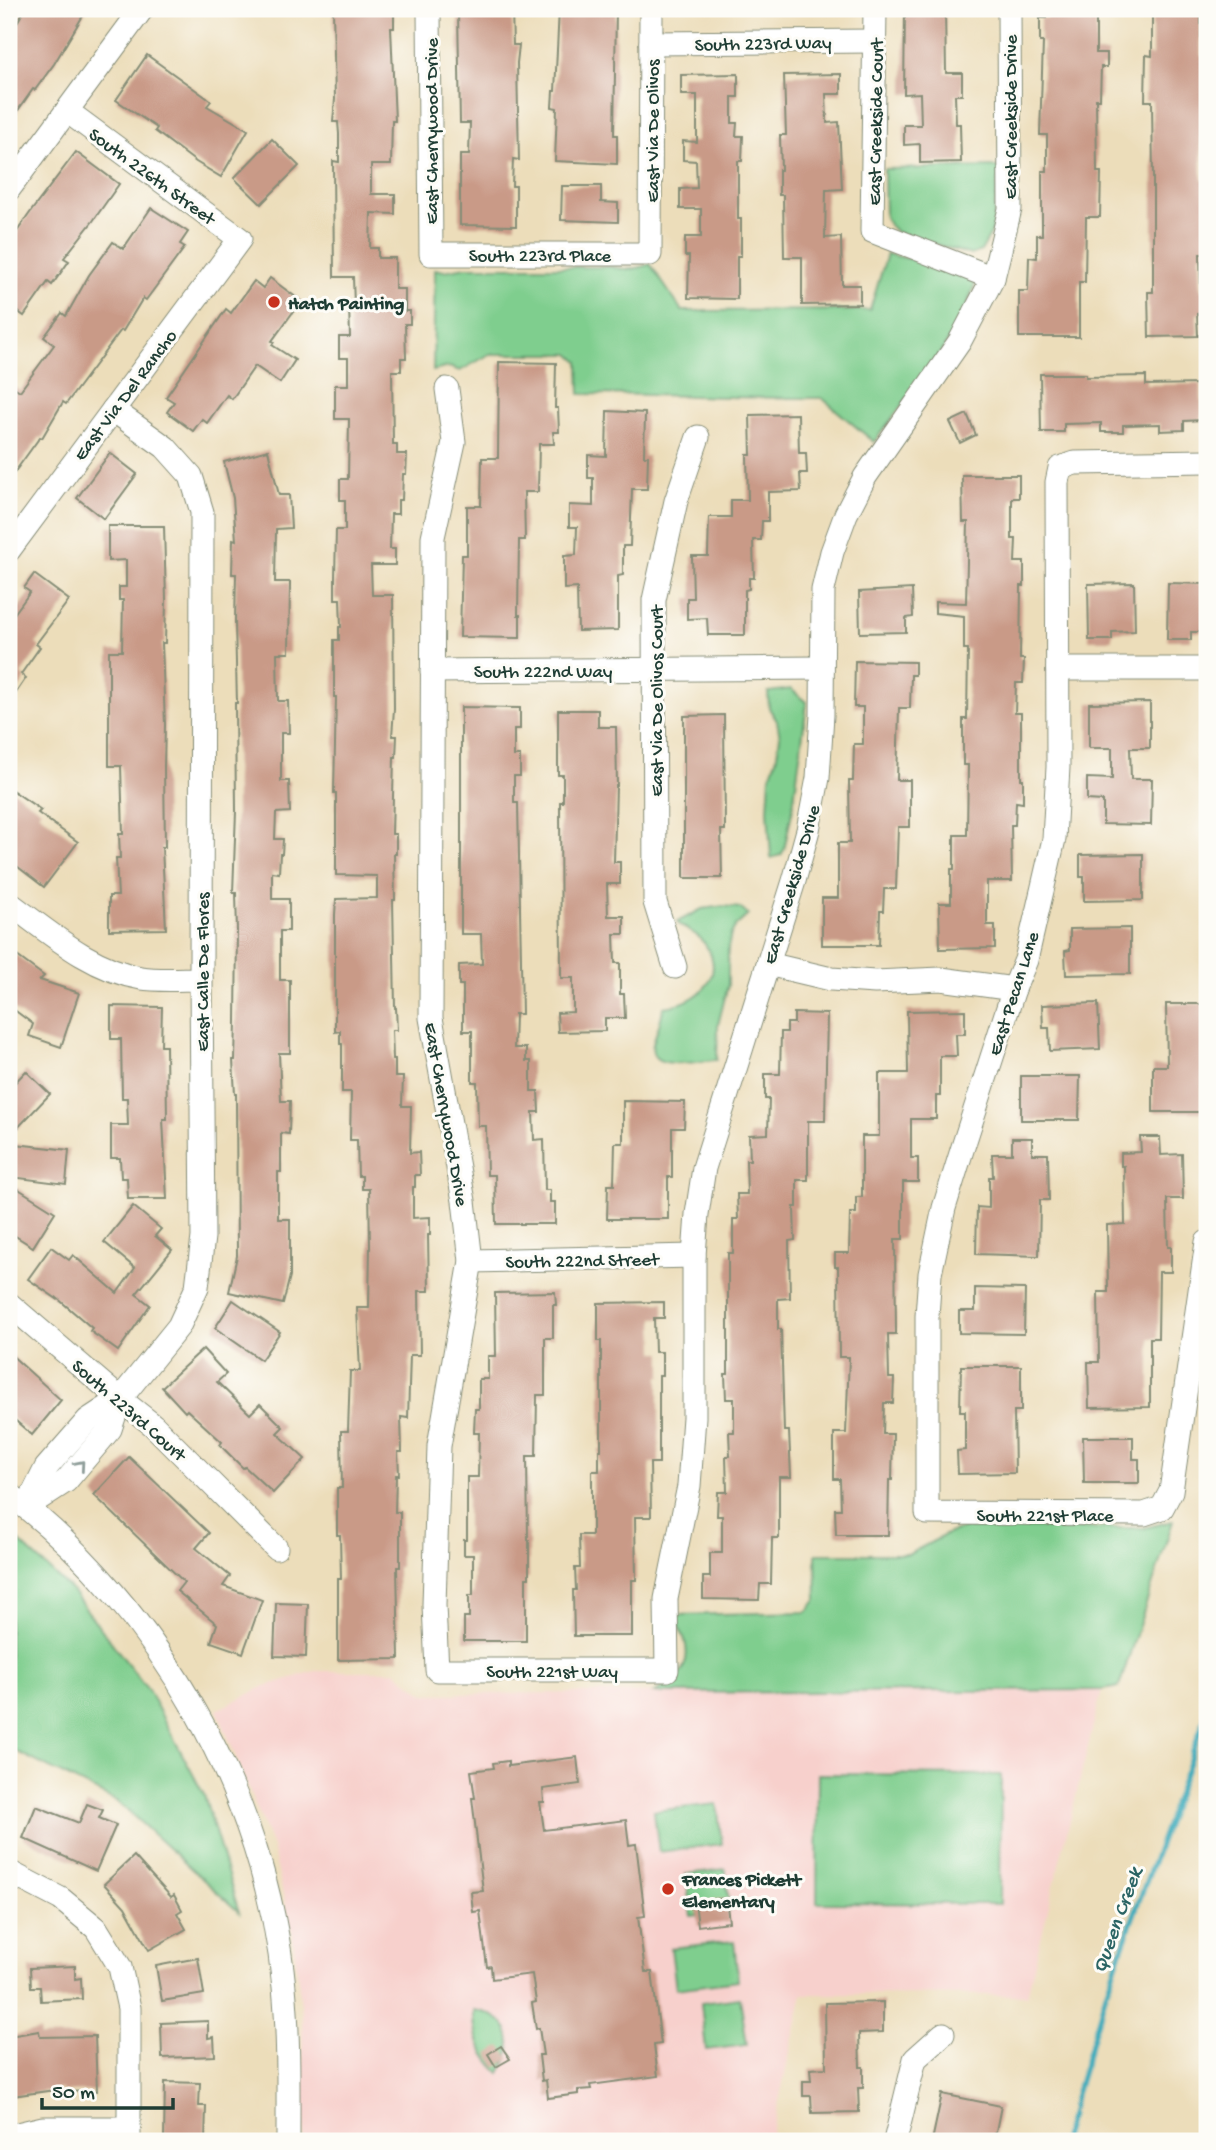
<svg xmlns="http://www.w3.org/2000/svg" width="1216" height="2150" viewBox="0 0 1216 2150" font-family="'Gochi Hand',sans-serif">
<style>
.built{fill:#f7d0cc}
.green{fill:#7fce8e;stroke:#4f8661;stroke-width:2}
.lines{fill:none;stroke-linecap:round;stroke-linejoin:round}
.stream{stroke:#3eacbc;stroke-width:5}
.building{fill:#c99a87}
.minor-casing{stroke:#868d77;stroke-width:25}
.minor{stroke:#fff;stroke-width:23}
.oneway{stroke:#8f9e9a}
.poi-dot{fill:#c8321e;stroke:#fdfcf7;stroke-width:2.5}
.labels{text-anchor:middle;stroke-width:6;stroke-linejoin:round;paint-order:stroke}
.street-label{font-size:19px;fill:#1f3d34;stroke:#fdfcf7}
.poi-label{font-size:19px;font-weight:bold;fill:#1f3d34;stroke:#fdfcf7;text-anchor:start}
.water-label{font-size:21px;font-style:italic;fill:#2a6464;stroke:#fdfcf7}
</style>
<rect width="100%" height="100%" fill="#fdfcf7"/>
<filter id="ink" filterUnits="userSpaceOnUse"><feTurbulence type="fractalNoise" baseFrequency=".0143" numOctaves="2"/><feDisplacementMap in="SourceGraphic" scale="14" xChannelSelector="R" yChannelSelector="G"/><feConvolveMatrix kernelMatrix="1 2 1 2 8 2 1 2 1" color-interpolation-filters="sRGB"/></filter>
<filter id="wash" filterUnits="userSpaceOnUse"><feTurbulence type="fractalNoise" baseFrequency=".00686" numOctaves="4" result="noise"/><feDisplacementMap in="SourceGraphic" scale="28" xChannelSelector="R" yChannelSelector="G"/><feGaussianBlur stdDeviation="1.57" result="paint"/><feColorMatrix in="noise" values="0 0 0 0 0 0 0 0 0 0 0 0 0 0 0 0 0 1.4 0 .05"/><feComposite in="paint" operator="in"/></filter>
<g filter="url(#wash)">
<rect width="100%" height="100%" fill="#ecddba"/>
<path class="built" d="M315,1671H395L424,1694L1102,1690L1027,1995L803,1994L770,2141H304L302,2014L292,1931L272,1847L217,1710L265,1686Z"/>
<g class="green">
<path d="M999,167L992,232L981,251L971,255L896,232L889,225L885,217L884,169Z"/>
<path d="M887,254L910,259L976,281L962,318L936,360L874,442L822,398C741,399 661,394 580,394L579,362L570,354H490L460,371L449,367L433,371L435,269L444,271L466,267H611C626,270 635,270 650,264L682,311L870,310Z"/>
<path d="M791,689L807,703L793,807L784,850L781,855L771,858L768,810L770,776L776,760L780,737L777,721L769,708L768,692Z"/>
<path d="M723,906L740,908L748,915L736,926L731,934L728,948V985L718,1025L717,1060C702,1060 646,1074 653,1044C656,1031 662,1021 663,1007C701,1004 731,972 700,938C693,931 683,929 677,922L702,909Z"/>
<path d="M1173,1521L1119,1687L1102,1690L654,1693C676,1680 692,1669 685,1641C683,1632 676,1625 676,1615L807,1612L817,1599L816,1554H909L949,1533L965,1528H1144Z"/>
<path d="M9,1532L72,1591L148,1690L204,1795L239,1912L118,1802L9,1748Z"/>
<path d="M818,1774L1001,1775L1000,1904L817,1903Z"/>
<path d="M717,1804L722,1844L659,1852L654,1811Z"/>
<path d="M725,1869L730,1911L691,1916L686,1874Z"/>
<path d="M734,1941L738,1981L676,1989L671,1948Z"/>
<path d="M740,1998L747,2045L706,2050L701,2003Z"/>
<path d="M474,2010C512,2016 518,2043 500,2073C481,2054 473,2037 474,2010Z"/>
</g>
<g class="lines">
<path class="stream" d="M1062,2141L1107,1990L1207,1712"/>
</g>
<g id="blocks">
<g class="building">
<path d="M25,9H87L54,64L35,90L33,89L9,123V36Z"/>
<path d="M333,9H394V28H391L395,121H392L391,165H371V194H395V214L371,213L370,248H378V258H395V289H405V311H410V324H405L406,358H401V371H392L393,444H397V454H407L406,474H403L402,500H398V514H391L390,549H395V565H371L372,595H393L394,709L392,736H397L396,757H394L392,834H396V854H394L395,900H393L395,1008H396L397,1030H392L393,1059H395V1077H403L402,1106H411L410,1153L419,1152L420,1175H415V1187H413V1218L430,1217V1235H428L429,1291H419L420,1355H410L408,1418L401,1417L402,1452H398L399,1475H396L395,1512H400V1567H397L399,1659L338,1660V1579H341L340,1535H337V1488H342L341,1431H348L350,1371H360L357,1308H369L370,1246L369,1189H362V1176H358L357,1140H350L351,1092H342V1044H340V1031L335,1032V915L336,899L377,898V876L336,875V793H334L336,697H334V640H339V627H341L340,599H335V579L336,530H345V500H340V479H348L349,419H335V385H348V358H339V337H350L349,305H354L353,277H334L333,161L339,162V134L338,122H333L335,99Z"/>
<path d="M481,9H512L513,45H519L517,63L519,160L513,159L512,186H516V226L460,225V155H469L470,123H460L458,11H481Z"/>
<path d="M559,9H616L614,135H617V164L555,161L557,108L552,107L553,91H555Z"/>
<path d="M905,9H945L946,73H962V95H955L956,124H960L961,162L920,163V144L904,145V125H921L920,93L904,94Z"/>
<path d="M1047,9H1096V53H1107V67H1101L1100,99H1096L1097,172H1101L1100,217H1086L1085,282H1079V337H1019V291H1028L1029,257L1037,258V235H1042V171H1047V135H1040L1043,42H1040V18H1047Z"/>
<path d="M1152,9H1201V56H1207V138H1201L1202,180H1207V254H1200L1201,290H1205L1206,313L1197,314L1198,336L1149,337L1148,292H1153V180L1152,101H1145L1146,55L1152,56Z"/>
<path d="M147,55L211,101L207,106L248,130L221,177L196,162L155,131L157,128L116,100Z"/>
<path d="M738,74V97H732V123H737L736,136H743L742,161H738V219H741V256H737V299L688,298L689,256H685V237H701V209H680V189L697,188L696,161L683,160V141L697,142V95H681V75Z"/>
<path d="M841,74V94H826L827,123L839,122L842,189L826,190L825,238L841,237L842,285H860V304L802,305V257H784L783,195H779V170H781L780,135H786L784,75Z"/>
<path d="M272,139L299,166L261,204L234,178Z"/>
<path d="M76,152L119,184L93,221L64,258L69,261L52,285L48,282L24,316L9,305V243L32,210Z"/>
<path d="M562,186H601V202L618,203V222L561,220Z"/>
<path d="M151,208L188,232L180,244L185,247L146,300L143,298L123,331L121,330L66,404L63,402L42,438L40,437L9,480V384L20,391L54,345L44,337L62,313L66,316L89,275L113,242L123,249Z"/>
<path d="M270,278L301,301L272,341L274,342L272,345L295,360L280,383L255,366L232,399L227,395L207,423L202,419L193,431L167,412L174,402L166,397L226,309L231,313L254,281L263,288Z"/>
<path d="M499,362L556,363L555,408H558L559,432H553L554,444H539L538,492H524L525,540H519L518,615H520V638L460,637L462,555H467V506H481L482,458H498Z"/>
<path d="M1040,374H1086V377L1146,376V385L1201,384L1202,420L1184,421V430L1160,431V424L1123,425V432H1101V423L1064,424V432H1041Z"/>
<path d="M607,411L645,413L644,456H648L647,489H632L630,546H623V575L618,576V630L578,631L577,588L564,589V556L576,555L577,527H569V505L593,506V478H588V455L606,456Z"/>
<path d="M798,414L799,453H806L807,473H800L801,491L768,492V521H762L761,540H753L754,578H749V589L745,590V635H708L707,618L687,619V598H693L692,556H708L709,517H731V500H748L747,455H751L750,415Z"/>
<path d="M967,414L976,435L960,443L950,422Z"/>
<path d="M268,450L279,495H289L291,528L276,529L275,582H290L289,653H277L278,701H288L289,733H281V781H289L290,812L276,813L275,839H283L282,854H280L279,873L272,872V899H289V931H280V980H290V1053H279L281,1101H290L289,1134L281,1133V1172H278V1219H290V1276L283,1304L229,1292L237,1256L236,1094H235L233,1060H235L236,1021L237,931L236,893H233L236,811L235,703H237L235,622L236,574H232L233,539L236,540L233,498L224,462Z"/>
<path d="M110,453L137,474L104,519L77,498Z"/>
<path d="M962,475H1019V498H1012V539H1016L1015,562H1024V586H1021L1020,659H1024L1023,683H1016L1015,713H1021V779H1023V803L1016,802L1015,825H1011L1012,881H987V925H995V948L940,949L939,903H951V869H954V835H967L968,765H963V719H967L968,649H964V616L935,613V602L966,603L968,522H963Z"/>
<path d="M108,526H164L166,600L165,643H162L165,725L164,767L165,847H162L166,929L109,930V896H118L116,858H120L119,834H123L121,766H109V651H122L123,600H119V587H126V560L108,561Z"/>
<path d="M34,574L69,600L36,644L40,647L21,674L26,678L9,703V621L30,592L24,588Z"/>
<path d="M1134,583L1135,631L1112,632V640H1089L1088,584Z"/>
<path d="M1168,583L1207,584V632H1191V640H1167Z"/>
<path d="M912,589L913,617L906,618V632L860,633L859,592Z"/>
<path d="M855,661L915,662V675H911L910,708H899L897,780H910V827H898L896,889H884L883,911H880L879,945H822V898H838V843H850L849,781H853L854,744H863V707H854Z"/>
<path d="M1150,702V748H1130L1131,779H1152L1151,825L1103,824V801L1087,800V778L1112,779V748H1089V703Z"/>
<path d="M461,707L520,708V729H514V756H520V776H514V803H518L522,1014H515L514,1048H526V1061H531V1091H538L539,1112H533L534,1140L544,1139L545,1190H550V1202H555V1224H496L495,1175H487L486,1126H478L477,1082H472V1031H463V985H459V965L482,964L481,934H461Z"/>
<path d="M558,710H598V727H616L617,786H616L614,862H620V884H607L608,916H624V934H614L615,963H620V994H624L625,1018H605V1031L558,1032L557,1013L573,1012V978H561L560,802H563V775H558Z"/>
<path d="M724,715L725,830H721L722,878H684V716Z"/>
<path d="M9,788L41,810L38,813L78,842L44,887L9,860Z"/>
<path d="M1143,854V900L1084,901V877H1080V855Z"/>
<path d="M1130,928V974L1066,975L1065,951L1070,950V929Z"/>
<path d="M9,950L44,976L40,980L79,993L61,1047L29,1036L33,1024L9,1006Z"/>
<path d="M1098,1003L1100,1049L1050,1051L1049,1028H1043L1042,1005Z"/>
<path d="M1166,1004H1207V1088H1201V1112H1153V1066H1167Z"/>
<path d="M111,1006L162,1007L161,1046H166L167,1119H163L167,1199H128L127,1178H121L120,1158H111V1125H128L127,1098H122L121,1039H111Z"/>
<path d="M965,1010V1034H956L957,1056H940V1096H936V1119H911V1158H918V1182H903V1239H895L896,1334H888L889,1378H894L893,1403H884L883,1434H893L892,1480H889L888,1535H836L835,1509H841L840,1479H834V1433H846L849,1357H839L838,1267H835V1253H849L850,1213H856V1197H862V1136H879V1073H908L907,1011Z"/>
<path d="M794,1013L827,1014L825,1121H808V1180H797V1207H794L795,1240L789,1241L790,1298L778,1299V1329H781L784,1431H789L791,1477H779V1538H772L771,1584H760L759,1600L703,1599V1577H710V1553H722V1516H717L718,1492H727L726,1456H730L729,1432H734V1399H726L725,1374H728V1253H733V1219H738L737,1194H747L746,1160H750L749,1135L768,1134L769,1099H765V1074H780L781,1032H787V1023H794Z"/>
<path d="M26,1071L50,1094L9,1137V1089Z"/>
<path d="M1021,1076H1080L1079,1120H1021Z"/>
<path d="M623,1101L685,1102L684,1128H672V1177H668V1219H607L608,1185H614L615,1143H623Z"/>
<path d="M1140,1137H1160L1161,1155L1182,1154L1183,1199H1167L1168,1247H1171V1272H1159L1158,1338H1150V1407L1089,1408L1088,1362H1099L1098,1292H1108L1107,1225L1125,1224L1124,1166H1121V1153L1141,1152Z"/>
<path d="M1012,1138H1032V1154H1048L1049,1200H1040L1039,1256L976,1254L977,1207L989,1208V1177H993L992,1154H1012Z"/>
<path d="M15,1144L69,1150L66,1184L11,1177Z"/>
<path d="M9,1183L55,1212L33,1247L9,1232Z"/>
<path d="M133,1206L161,1229L155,1236L172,1250L136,1294L150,1305L118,1351L90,1331L92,1328L57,1298V1299L28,1279L51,1247L69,1260L73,1255L117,1293L135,1268L104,1242Z"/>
<path d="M975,1288L1025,1289L1024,1334L959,1333V1311H975Z"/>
<path d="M555,1292L556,1305H553V1338H545V1395H537L536,1456H527L528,1540H529V1578H526V1641H464V1617H469V1595H473V1555H464V1540H467V1477H478L479,1433H474L475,1409H479V1379H488V1356H496L495,1293Z"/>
<path d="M233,1300L280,1332L261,1360L215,1328Z"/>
<path d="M664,1302V1318H654L655,1352H662V1376H659V1463H650L651,1517H635L636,1580H632V1636H574L573,1590H576L575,1568H580L579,1535H592V1471H599V1450H601V1341H598V1303Z"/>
<path d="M203,1349L226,1374L217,1382L250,1414L260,1404L283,1427L277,1433L305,1459L273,1493L245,1467L243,1468L220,1445L222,1442L187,1410L185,1412L162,1387Z"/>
<path d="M9,1353L61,1400L32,1435L9,1415Z"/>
<path d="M961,1366H1021V1411H1014L1015,1473L958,1474L957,1451L965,1450V1411H960Z"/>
<path d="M1083,1437H1133V1459H1139V1483H1084Z"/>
<path d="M129,1457L209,1533L196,1548L230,1576L223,1586L262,1600L243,1653L211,1642L217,1624L177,1591L184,1582L94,1495Z"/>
<path d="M276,1603L308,1604L306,1657L274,1656Z"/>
<path d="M577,1757L580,1784L543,1789L544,1802H540L544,1830L626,1820L629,1845L636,1844L645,1916L638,1917L645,1972H652L661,2044L654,2045L658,2076L590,2085L591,2089L578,2090V2094L548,2098L546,2080L542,2081L539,2055H543L539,2028L536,2029L532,2003L536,2002L532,1974L492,1979L491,1966L487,1967L480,1911L473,1912L471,1892L483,1891L472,1798H475L471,1771L494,1768L493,1763L508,1761V1766Z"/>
<path d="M87,1804L103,1810L99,1818L116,1825L96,1871L23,1838L36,1806L79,1823Z"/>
<path d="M134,1856L171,1897L174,1895L182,1910L177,1913L186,1929L149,1950L125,1907L104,1884Z"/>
<path d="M726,1898L729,1922L698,1926L695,1902Z"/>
<path d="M198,1958L204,1994L162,2001L156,1966Z"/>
<path d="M75,1966V1979L81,1978L82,1999L41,2001L40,1987H31L30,1968Z"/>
<path d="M883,2002V2032L859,2033L860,2067H863V2088H858L859,2112L812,2113L811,2096H803V2081H811L810,2069L826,2068L825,2003Z"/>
<path d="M208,2021V2038L214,2037L215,2056L162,2058L161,2023Z"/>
<path d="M39,2031L40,2037L95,2036L97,2091L62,2092V2089L12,2096L9,2072V2036Z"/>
<path d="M501,2046L510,2059L496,2067L488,2054Z"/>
<path d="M165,2082L200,2083L199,2106H206L205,2141H164Z"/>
<path d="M942,2094L1001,2106L994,2141H932Z"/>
</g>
</g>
</g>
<g filter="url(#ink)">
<use href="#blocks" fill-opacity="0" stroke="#868d77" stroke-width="2"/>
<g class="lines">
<g class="minor-casing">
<g id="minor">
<path d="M429,9L431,254H650L651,9"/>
<path d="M875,9L872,231L993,278"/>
<path d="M651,43L874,41"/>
<path d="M9,189L142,9"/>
<path d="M447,389L454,442L433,537L431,1018L464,1201L471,1261L439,1446L434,1605L437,1670H667L666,1599L689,1486L694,1417V1256L697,1214L704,1168L794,881L808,830L818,778L822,715L823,590L832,552L846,514L865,477L960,341L993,278L1010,209L1009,9"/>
<path d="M1207,461L1075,463L1060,468L1057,482L1058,767L1054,839L1026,960L1014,989L962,1150L944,1208L930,1274L927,1316V1513L1144,1514L1162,1508L1171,1491L1207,1242"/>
<path d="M9,550L240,239L67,111"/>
<path d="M1058,669H1207"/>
<path d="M432,671L822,668"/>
<path d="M9,903C49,932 90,969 141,978C160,981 182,979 201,979"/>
<path d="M768,964L831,979L875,982L941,979L1014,989"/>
<path d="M675,967L655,902L654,600L676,501L698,437"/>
<path d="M471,1261L694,1256"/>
<path d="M9,1304L120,1399L153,1425L276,1548"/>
<path d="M9,1494C160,1608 266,1799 284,1987C289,2038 288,2090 288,2141"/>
<path d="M27,1506L46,1468L88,1420L120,1399"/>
<path d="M26,1507L66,1481L110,1429L120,1399L179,1326L197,1287L203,1237L201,979L202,512L191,476L165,447L113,410"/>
<path d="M9,1872L61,1899L96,1928L120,1967L129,2008V2141"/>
<path d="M9,2136L43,2128H129"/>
<path d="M895,2141L915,2059L943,2034"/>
</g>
</g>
<use href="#minor" class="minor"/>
</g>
<defs><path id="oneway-chevron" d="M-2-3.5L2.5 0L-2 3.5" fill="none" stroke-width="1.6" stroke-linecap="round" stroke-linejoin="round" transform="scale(1.75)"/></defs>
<use class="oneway" href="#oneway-chevron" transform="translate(80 1465) rotate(-49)"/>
</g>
<g class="poi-dot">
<circle cx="274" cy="302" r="7"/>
<circle cx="668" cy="1889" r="7"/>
</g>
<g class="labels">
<g class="street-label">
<text transform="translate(763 42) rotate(-1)" y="7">South 223rd Way</text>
<text transform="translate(1009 117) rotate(-90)" y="7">East Creekside Drive</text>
<text transform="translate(874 122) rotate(-89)" y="7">East Creekside Court</text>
<text transform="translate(430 131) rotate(-90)" y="7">East Cherrywood Drive</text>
<text transform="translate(651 131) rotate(-90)" y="7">East Via De Olivos</text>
<text transform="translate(153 175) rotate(36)" y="7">South 226th Street</text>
<text x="540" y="261">South 223rd Place</text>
<text transform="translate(124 394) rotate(-53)" y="7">East Via Del Rancho</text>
<text x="543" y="677">South 222nd Way</text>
<text transform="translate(655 701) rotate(-90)" y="7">East Via De Olivos Court</text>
<text transform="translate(790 884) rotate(-74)" y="7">East Creekside Drive</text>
<text transform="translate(201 972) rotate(-90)" y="7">East Calle De Flores</text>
<text transform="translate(1012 993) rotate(-72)" y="7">East Pecan Lane</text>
<text transform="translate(448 1114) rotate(80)" y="7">East Cherrywood Drive</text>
<text transform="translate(582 1259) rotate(-1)" y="7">South 222nd Street</text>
<text transform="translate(130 1409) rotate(41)" y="7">South 223rd Court</text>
<text x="1045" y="1521">South 221st Place</text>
<text x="552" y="1677">South 221st Way</text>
</g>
<g class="poi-label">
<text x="288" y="309">Hatch Painting</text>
<text x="682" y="1885">Frances Pickett<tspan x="682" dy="22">Elementary</tspan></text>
</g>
<g class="water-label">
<text transform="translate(1116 1920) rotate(-70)" y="7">Queen Creek</text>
</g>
</g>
<rect width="1216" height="2150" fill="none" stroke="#fdfcf7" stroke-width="35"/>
<path d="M42 2098v10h131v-10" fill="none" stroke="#1f3d34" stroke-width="3.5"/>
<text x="52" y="2098" font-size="21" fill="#1f3d34" stroke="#fdfcf7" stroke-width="5" paint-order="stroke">50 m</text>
</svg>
